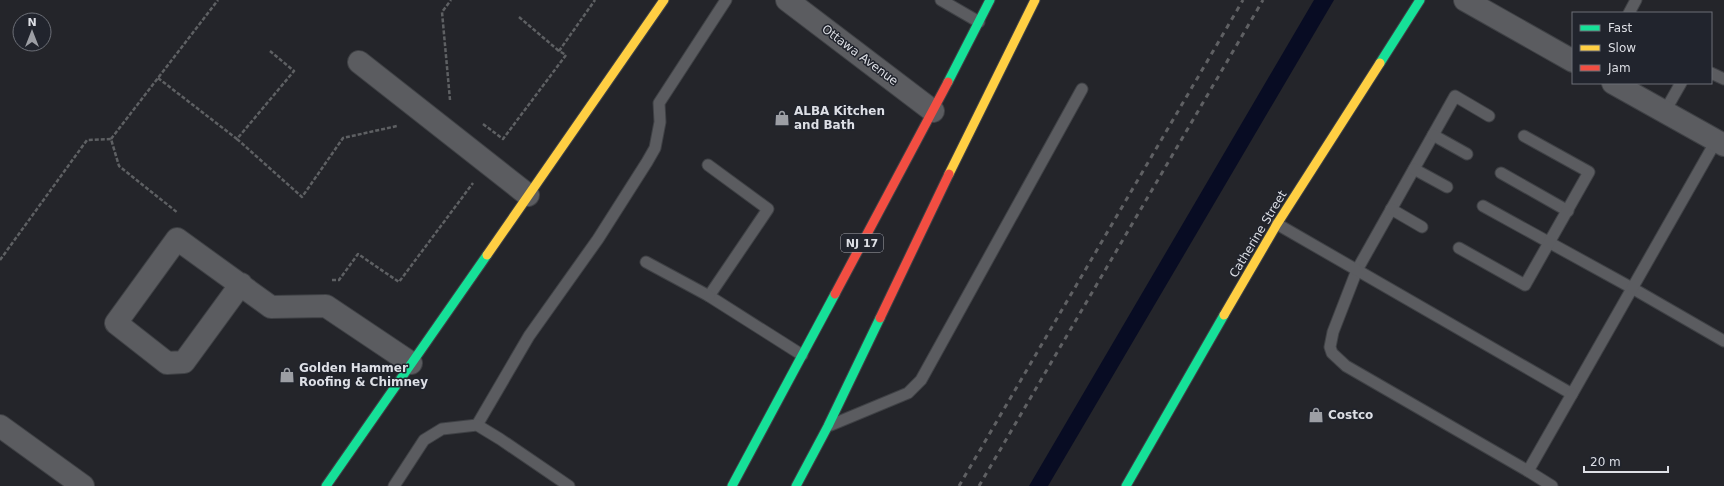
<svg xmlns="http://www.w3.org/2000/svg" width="1724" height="486" viewBox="0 0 1724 486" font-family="'DejaVu Sans',sans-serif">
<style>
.water{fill:#080c23}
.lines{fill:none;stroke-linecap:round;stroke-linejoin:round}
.lane-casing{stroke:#3f4145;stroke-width:13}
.street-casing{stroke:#3f4145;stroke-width:24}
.fast-casing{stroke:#3f4145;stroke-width:11}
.slow-casing{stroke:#3f4145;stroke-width:11}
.jam-casing{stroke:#3f4145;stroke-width:11}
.path{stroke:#5e6063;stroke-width:2.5;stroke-dasharray:4 2;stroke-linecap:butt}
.lane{stroke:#5b5c60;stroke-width:11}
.street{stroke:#5b5c60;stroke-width:22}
.fast{stroke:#16e098;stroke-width:9}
.slow{stroke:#ffcf43;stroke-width:9}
.jam{stroke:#f24e42;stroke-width:9}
.rail{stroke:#5f6063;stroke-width:3;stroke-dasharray:5 5;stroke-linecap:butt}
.labels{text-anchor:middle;stroke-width:3;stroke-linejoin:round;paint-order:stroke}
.shield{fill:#21242d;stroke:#a5a7ae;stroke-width:1}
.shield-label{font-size:11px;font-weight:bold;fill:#dddfe5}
.street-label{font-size:12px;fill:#dddfe5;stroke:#21242d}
.poi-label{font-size:12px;font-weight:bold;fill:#dddfe5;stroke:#21242d;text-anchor:start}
</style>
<rect width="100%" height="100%" fill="#24252a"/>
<path class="water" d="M1314,0H1334L1048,486H1029Z"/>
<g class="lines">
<g class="lane-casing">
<g id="lane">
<path d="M941,0L979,22"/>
<path d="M1629,13L1636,0"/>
<path d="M1711,73L1724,79"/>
<path d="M1665,111L1681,83"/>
<path d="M1489,116L1455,96L1357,270L1333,332L1330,347L1332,353L1346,366L1528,471"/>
<path d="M1433,135L1467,154"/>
<path d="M708,165L768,209L709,296L802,355"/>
<path d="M1414,169L1447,187"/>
<path d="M1501,173L1568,211"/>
<path d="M1483,206L1632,288L1724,341"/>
<path d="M1391,209L1422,227"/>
<path d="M1277,224L1572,394L1716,141"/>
<path d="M1459,248L1525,285L1589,172L1524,136"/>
<path d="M646,262L709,296"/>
<path d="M477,425L529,336L598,239L647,162L655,148L660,122L659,103L726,0"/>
<path d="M831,425L908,393L921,380L1082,89"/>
<path d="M394,486L424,440L442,429L477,425L500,439L569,486"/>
<path d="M1552,486L1528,471L1572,394"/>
</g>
</g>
<g class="street-casing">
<g id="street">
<path d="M787,0L933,111"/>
<path d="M1465,0L1573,61"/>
<path d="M359,62L528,195"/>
<path d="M1613,83L1724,145"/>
<path d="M241,284L184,362L167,363L116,323L177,239L271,307L326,306L411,363"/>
<path d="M0,426L83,486"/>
</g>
</g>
<g class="fast-casing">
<g id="fast">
<path d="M1380,63L1420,0"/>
<path d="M948,82L990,0"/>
<path d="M326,486L487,255"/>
<path d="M732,486L835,294"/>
<path d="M796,486L828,426L880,318"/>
<path d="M1126,486L1224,315"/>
</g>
</g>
<g class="slow-casing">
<g id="slow">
<path d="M949,174L1035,0"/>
<path d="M487,255L664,0"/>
<path d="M1224,315L1277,224L1380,63"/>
</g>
</g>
<g class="jam-casing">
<g id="jam">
<path d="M835,294L948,82"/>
<path d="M880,318L949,174"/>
</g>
</g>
<g class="path">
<path d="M519,17L559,51"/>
<path d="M158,78L237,139L294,71L270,51"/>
<path d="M450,100L442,12L451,0"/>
<path d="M483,124L503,139L566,55L559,51L595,0"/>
<path d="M111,139L218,0"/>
<path d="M237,139L302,197L343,138L397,126"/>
<path d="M0,260L87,140L111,139L119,166L178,213"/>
<path d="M332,280H339L358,254L399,282L473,183"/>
</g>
<use href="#lane" class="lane"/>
<use href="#street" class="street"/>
<use href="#fast" class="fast"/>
<use href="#slow" class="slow"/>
<use href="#jam" class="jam"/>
<g class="rail">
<path d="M959,486L1243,0"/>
<path d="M979,486L1263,0"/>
</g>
</g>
<defs>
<g id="shop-bare" transform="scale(1.2)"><path d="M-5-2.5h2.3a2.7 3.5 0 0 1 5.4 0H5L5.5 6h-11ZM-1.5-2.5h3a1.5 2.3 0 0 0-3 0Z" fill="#9c9ea4" stroke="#21242d" stroke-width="2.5" paint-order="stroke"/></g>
</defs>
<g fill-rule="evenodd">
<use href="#shop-bare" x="782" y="118"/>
<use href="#shop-bare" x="287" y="375"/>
<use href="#shop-bare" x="1316" y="415"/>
</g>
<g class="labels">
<rect class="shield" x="841" y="234" width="42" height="18" rx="3"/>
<g class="shield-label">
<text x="862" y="247">NJ 17</text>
</g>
<g class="street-label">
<text transform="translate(860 55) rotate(37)" y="4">Ottawa Avenue</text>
<text transform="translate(1258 234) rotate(-59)" y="4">Catherine Street</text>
</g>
<g class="poi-label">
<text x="794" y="115">ALBA Kitchen<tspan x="794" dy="14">and Bath</tspan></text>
<text x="299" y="372">Golden Hammer<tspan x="299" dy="14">Roofing &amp; Chimney</tspan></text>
<text x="1328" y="419">Costco</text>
</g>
</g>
<rect x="1572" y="12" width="140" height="72" fill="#21242d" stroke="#6c6f77"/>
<rect x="1580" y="25" width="20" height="6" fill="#16e098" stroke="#6c6f77"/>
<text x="1608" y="32" font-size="12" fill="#dddfe5">Fast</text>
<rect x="1580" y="45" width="20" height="6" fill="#ffcf43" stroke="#6c6f77"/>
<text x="1608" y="52" font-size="12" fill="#dddfe5">Slow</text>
<rect x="1580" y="65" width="20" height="6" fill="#f24e42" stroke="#6c6f77"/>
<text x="1608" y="72" font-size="12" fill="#dddfe5">Jam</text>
<g transform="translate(32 32)"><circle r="19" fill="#21242d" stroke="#6c6f77"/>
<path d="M0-3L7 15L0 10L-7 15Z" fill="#9c9ea4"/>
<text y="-6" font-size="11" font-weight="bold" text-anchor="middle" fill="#dddfe5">N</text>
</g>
<path d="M1584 466v6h84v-6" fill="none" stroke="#dddfe5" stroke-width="2"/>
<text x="1590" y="466" font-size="12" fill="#dddfe5" stroke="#21242d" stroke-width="3" paint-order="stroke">20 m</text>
</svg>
